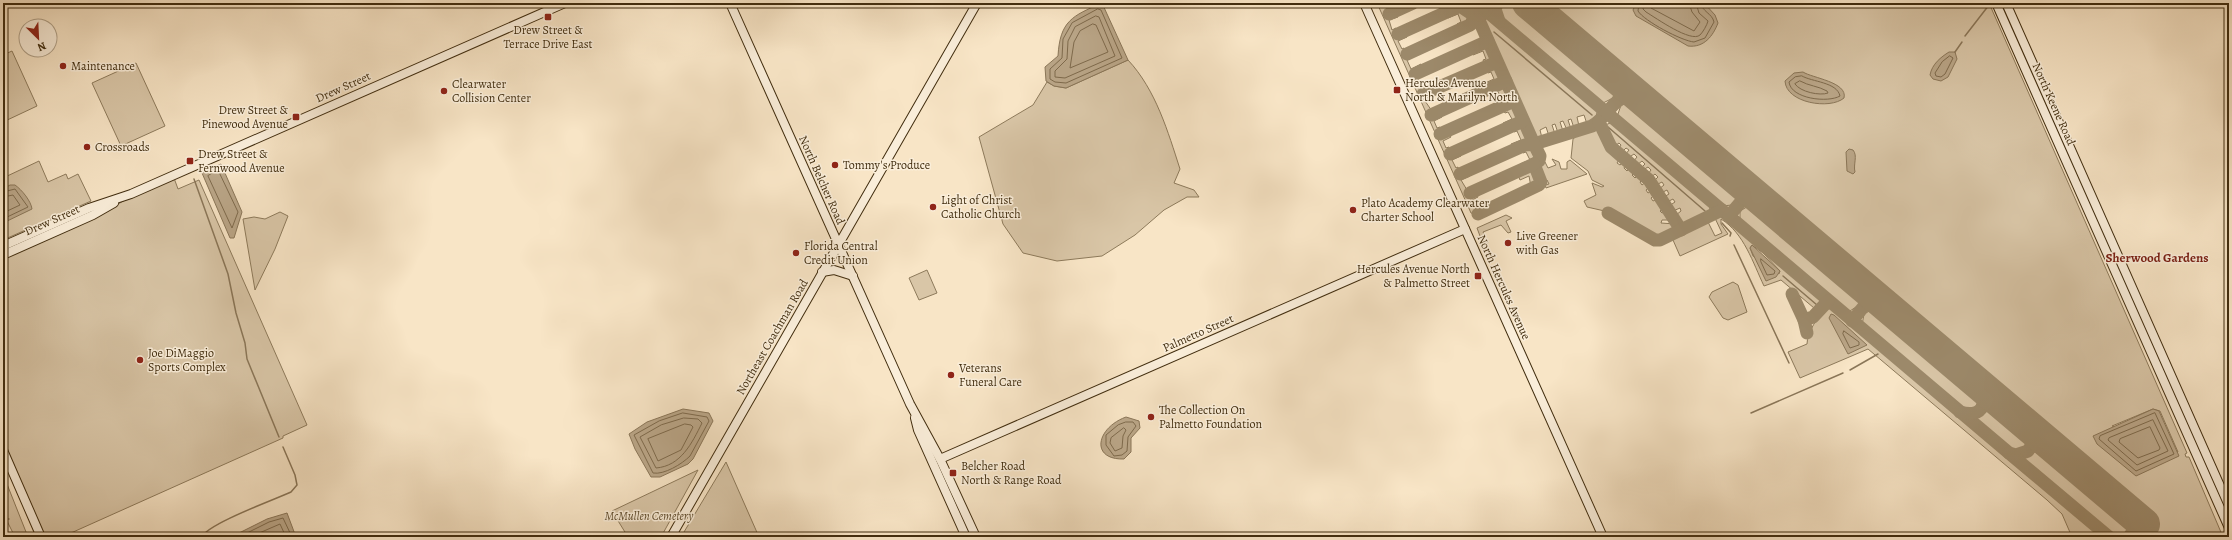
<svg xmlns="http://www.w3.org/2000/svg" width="2232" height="540" viewBox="0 0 2232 540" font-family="Alegreya,serif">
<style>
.green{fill:#d9c6a7;stroke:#8d7a5b;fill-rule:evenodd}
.water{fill:#baa688;stroke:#8a7658}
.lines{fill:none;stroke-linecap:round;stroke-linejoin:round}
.shore{stroke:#7e6a4c;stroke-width:1}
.stream{stroke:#8a7658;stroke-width:1.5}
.taxiway{stroke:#9c896a;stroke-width:13}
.runway{stroke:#9c896a;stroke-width:32}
.secondary-casing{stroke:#412d0f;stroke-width:10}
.secondary{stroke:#faeeda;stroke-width:8}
.poi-dot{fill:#8f2418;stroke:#faeeda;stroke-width:1.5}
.labels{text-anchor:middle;stroke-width:3;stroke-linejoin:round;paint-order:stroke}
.poi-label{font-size:12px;fill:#412d0f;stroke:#faeeda;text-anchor:start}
.street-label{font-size:12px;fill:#412d0f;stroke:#faeeda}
.park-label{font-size:12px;font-style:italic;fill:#5f4c2d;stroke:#faeeda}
.neighbourhood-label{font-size:13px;font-weight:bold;fill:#7a1f14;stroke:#faeeda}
</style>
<rect width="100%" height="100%" fill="#f8e5c6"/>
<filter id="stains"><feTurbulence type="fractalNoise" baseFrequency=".005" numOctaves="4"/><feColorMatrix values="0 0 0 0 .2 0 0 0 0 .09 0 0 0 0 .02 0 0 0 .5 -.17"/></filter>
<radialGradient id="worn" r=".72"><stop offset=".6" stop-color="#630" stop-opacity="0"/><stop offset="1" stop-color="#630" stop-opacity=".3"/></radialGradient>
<g class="green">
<path d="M1377,3H1384L1386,7L1399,3H1408L1387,12L1389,16L1395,14L1398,17L1389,20L1392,30L1396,28L1397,35L1406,34L1407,37L1398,41L1402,49L1404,48L1406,56H1410L1411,58L1407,60L1411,69L1421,64L1422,69L1414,74L1420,78L1417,80L1421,89L1430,84L1431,88L1423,94L1425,96L1431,93L1434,97L1425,101L1432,111L1431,116L1441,114L1442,117L1434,121L1437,128L1440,127L1441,136L1449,134L1451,137L1443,141L1446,148L1449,147L1450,155L1460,154L1461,156L1452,160L1456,168L1458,167L1460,175L1468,173L1470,176L1461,180L1470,195L1476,193L1478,197L1472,200L1478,215L1542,187L1543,189L1482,217L1471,213Z"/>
<path d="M1505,3H1516L1615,87L1613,98L1601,104L1502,19L1499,13Z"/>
<path d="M1541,3H1989L2187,453L2185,454L2186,457H2189L2223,537H2134L2150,518ZM2153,409L2160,411L2178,452L2112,426Z"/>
<path d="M1457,10L1468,15L1465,25L1461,27L1457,24L1461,22L1458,14L1448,18L1446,16Z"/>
<path d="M1488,18L1496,22L1598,109L1595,120L1587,124L1584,115L1577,117L1579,126L1574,128L1571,119L1568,120L1571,129L1567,130L1563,121L1560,122L1563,131L1558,133L1555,124L1552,125L1555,134L1549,136L1546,127L1540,130L1542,138L1537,137L1528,126L1483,24V21Z"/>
<path d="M1485,45L1488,47L1493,58L1492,62L1485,65L1483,60L1486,59L1483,51L1473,55L1472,52Z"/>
<path d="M12,51L37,106L3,122V55Z"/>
<path d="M1128,60C1156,90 1168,132 1180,169L1174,183L1194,190L1199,197H1187L1164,210L1135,235L1102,256L1057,261L1023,253L1003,224L979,137L1033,105L1047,82L1054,86L1066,88Z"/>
<path d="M136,63L165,126L121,146L92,83Z"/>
<path d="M1493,65L1497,67L1503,79L1488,87L1485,83L1494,79L1491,72L1488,73L1486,70Z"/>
<path d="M1502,85L1506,87L1511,98L1509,102L1501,106L1499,103V106L1496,107L1494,103L1503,99L1495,88Z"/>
<path d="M1631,101L1735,188C1739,195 1737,200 1732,205L1722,206L1617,117L1621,105Z"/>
<path d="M1512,105L1515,107L1520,118L1519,121L1506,127L1503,123L1512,119L1508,112L1505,113L1503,110Z"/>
<path d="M1613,122L1708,203L1710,209L1708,214L1684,226L1676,215L1681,211L1680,208L1673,211L1669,206L1675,202L1673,199L1667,202L1664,197L1669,194L1667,190L1661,193L1659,189L1664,185L1662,182L1656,185L1653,182L1658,177L1655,174L1650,178L1648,174L1651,170L1648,167L1643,170L1641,168L1645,164L1642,161L1637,165L1633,162L1637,157L1634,154L1628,158L1625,155L1629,150L1626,148L1621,153L1618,150L1621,145L1619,143L1615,146L1609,138L1605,125Z"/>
<path d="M1520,125L1524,127L1529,139L1528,142L1513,147L1511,144L1521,140L1517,131L1514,132L1512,130Z"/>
<path d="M1598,127L1608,145L1620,158L1617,163L1620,165L1625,161L1627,162L1624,168L1627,171L1631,166L1636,171L1632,175L1635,178L1639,174L1644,178L1640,182L1642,185L1647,181L1651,186L1646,190L1648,193L1653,190L1656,194L1651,198L1653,201L1660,198L1665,207L1660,211L1662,213L1668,210L1674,220H1662L1661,223L1675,224L1678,229L1661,236H1652L1609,212L1587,207L1584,201L1596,195L1592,183L1602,187L1604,186L1592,180L1588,171L1571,158L1573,139L1580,133Z"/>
<path d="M1529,147L1533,148L1537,157L1536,162L1523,168L1520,164L1530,160L1526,152L1523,153L1522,150Z"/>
<path d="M1552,159L1559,162L1561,169H1567V162L1570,160L1587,174L1546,188L1545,185L1549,184L1547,180L1544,184C1541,176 1540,172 1542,163L1545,162L1548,168L1556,165Z"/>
<path d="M39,161L48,182L66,174L68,179L78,174L91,201L3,240V178Z"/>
<path d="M1533,168L1538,179L1536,185L1531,187L1529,176L1520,180L1518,175Z"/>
<path d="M174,178L178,189L199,180L307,425L283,436V438L62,537H43L3,444V258L94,218L132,196Z"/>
<path d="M1750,205L1755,206L1857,292L1859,305L1850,311L1845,310L1740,222V211Z"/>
<path d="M280,212L288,216L275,249L255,290L243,219L254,217L265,219Z"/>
<path d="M1506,215L1512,218L1506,221L1511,232L1508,233L1501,225L1483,232L1488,243L1483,244L1477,228Z"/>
<path d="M1714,216L1725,217L1819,296L1821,303L1814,308L1781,280L1764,286C1753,263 1744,233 1721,219V224L1728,234L1680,256L1673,240L1675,235L1707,220L1715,236L1722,233ZM1752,245L1763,253L1780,271L1779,274L1753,256L1750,248Z"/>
<path d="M927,270L937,293L919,300L909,278Z"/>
<path d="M1733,282L1738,285L1747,312L1728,320L1723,318L1709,297L1712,292Z"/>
<path d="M1827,308L1835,310L2104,537H2072L2062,514L2047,500L1868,349L1800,378L1788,352L1807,344C1807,333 1818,315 1827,308Z"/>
<path d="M1871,310H1878L1976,393C1979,401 1978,407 1970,411L1962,409L1862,325L1864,314Z"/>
<path d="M1991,406L2027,436C2029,441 2029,444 2025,448C2013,459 1983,427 1973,419L1982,415Z"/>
<path d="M2039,446L2129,523L2131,530C2126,537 2120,539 2113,535L2022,459L2033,454Z"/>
<path d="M726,462L759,537H681Z"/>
<path d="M698,470L661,537H628L612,511Z"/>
<path d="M3,474L28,537H15L3,513Z"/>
</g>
<g class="water">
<path d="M1102,3L1128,60L1066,88L1054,86L1046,81L1045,67L1058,56C1060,21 1072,16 1102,3Z"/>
<path d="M1636,3H1704L1715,15L1718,23C1713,36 1704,48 1688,46L1636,16L1633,10Z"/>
<path d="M1949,52H1955L1957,59L1948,77L1941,81L1933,79L1930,75C1932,64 1941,57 1949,52Z"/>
<path d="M1803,72C1812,78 1848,82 1844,98C1830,110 1786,103 1785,81L1794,73Z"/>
<path d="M1849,149L1853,150C1858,156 1853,164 1855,172L1853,174L1847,171L1846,152Z"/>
<path d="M221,164L242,212L234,238H230L202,173Z"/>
<path d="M10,185H15C22,190 31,201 32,209L3,223V189Z"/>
<path d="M1752,245L1780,271L1776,277L1766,281L1750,248Z"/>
<path d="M1831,314L1834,315L1867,345L1848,354L1829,318Z"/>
<path d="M683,409L709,413L713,421L693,459L688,464L660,477H651L635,449L629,434L647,422Z"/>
<path d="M2153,409L2159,411L2179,456L2136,476L2097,444L2093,436Z"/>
<path d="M1126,417L1139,421L1140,428L1131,438V452L1124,459C1090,460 1096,428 1126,417Z"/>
<path d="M287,513L296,537H231L267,519Z"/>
</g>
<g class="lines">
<g class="shore">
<path d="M1639,3L1638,11C1644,21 1682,41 1694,42L1705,38L1714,22C1712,13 1702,12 1701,3"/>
<path d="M1644,3L1643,9L1646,12C1656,18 1691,43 1700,35C1703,32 1707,25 1708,21L1699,13L1696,3"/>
<path d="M1650,3L1651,8L1694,31L1700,22L1692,12L1689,3"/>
<path d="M1098,9L1101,10L1122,58L1066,83L1055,82L1050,79V69L1062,58L1063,39L1072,23Z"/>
<path d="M1096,16L1099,17L1115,56L1065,78L1055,77V71L1067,59L1068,41L1075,27Z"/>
<path d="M1093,24L1096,25L1108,52L1070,68L1074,42L1080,31Z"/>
<path d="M1950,56L1953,58L1945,74L1941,77L1936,76L1935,73L1942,62Z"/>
<path d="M1802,76C1812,82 1837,82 1840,96C1828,103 1791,99 1789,82L1795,77Z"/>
<path d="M1800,81C1809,86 1818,86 1827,91L1828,93C1820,96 1800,92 1795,84Z"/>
<path d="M218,170L238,212L232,228L208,176Z"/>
<path d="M3,192L15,189L28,207L3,219"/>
<path d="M3,197L13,195L20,205L3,213"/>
<path d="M1761,259L1775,271L1774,274L1767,275L1761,262Z"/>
<path d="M1844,331L1859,342V345L1850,348L1843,334Z"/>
<path d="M683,413L707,417L709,421L690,456C682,464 664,475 653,473L634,435L659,421Z"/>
<path d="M2155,413L2174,454L2136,471L2099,439L2100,436Z"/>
<path d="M684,418L698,419L702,423C692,443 681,466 656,468L640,437L661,425Z"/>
<path d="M2153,420L2168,451L2137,465L2108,440L2109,438Z"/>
<path d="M1126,422H1133L1136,426L1128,437L1127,451L1122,455L1114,456L1106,445V435L1118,425Z"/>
<path d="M685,424L691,425L693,427L681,450L658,461L648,439Z"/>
<path d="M2150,427L2160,448L2159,450L2138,458L2119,442L2120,439Z"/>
<path d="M1124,428L1126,430L1123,436L1122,448L1115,451L1110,443L1111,438Z"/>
<path d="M239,537L269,522L283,518L292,537"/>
<path d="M250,537L280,524L286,537"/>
</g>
<g class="stream">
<path d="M1494,32L1592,115"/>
<path d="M1965,36L1989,5"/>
<path d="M1955,52L1962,42"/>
<path d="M1608,127L1705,211"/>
<path d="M194,179L228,274L236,313L245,343L247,359L279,437"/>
<path d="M1722,223L1731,233L1730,236"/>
<path d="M1734,245L1789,363"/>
<path d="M1783,276L1817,305"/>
<path d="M1850,370L1878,354"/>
<path d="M1751,413L1843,373"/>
<path d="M7,519H9"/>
<path d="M202,537C207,524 276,499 291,492L297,485L295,475L283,447"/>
</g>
<g class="taxiway">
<path d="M1477,3L2009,453L2016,455L2028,451L2034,441L2031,429"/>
<path d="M1497,3L1495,9L1499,21"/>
<path d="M1486,10L1478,18L1534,144L1592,126C1611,115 1613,92 1639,97"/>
<path d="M1389,14L1413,3"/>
<path d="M1398,34L1460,6L1478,18L1470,25L1407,54"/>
<path d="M1415,74L1488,41"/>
<path d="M1423,94L1497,62"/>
<path d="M1431,115L1506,81"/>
<path d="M1599,122L1611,147L1649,180L1681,230"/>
<path d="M1440,134L1514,101"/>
<path d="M1450,154L1523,121"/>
<path d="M1460,174L1525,145L1534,144L1540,156L1539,161L1534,164L1541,182L1539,185L1478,214"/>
<path d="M1470,193L1534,164"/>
<path d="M1608,213L1655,240H1660L1722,210"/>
<path d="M1729,216L1750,191"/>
<path d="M1792,294L1804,320L1813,317L1828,301"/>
<path d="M1804,320L1807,333"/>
<path d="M1852,321L1873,295"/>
<path d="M1960,412C1981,418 1989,405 1981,386"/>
<path d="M2009,453L2109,537"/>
<path d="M2129,537C2136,529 2134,523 2131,513"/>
</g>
<path class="runway" d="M1528,3L2144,524"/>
<g class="secondary-casing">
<g id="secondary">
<path d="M730,3L910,404L940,459L976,537"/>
<path d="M1364,3L1603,537"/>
<path d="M1996,3L2229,528"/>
<path d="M2006,3L2229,506"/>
<path d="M3,246L89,208L131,194L565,3"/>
<path d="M3,255L93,215L114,203"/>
<path d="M822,272L834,270L853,276"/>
<path d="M915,418L918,430L966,537"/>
<path d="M3,450L41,537"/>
<path d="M940,459L1465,229"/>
<path d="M671,537L977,3"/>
</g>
</g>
<use href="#secondary" class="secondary"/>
</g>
<g class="poi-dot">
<rect x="544" y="13" width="8" height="8" rx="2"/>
<circle cx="63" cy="66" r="4"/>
<rect x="1393" y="86" width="8" height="8" rx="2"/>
<circle cx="444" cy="91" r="4"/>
<rect x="292" y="113" width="8" height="8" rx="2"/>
<circle cx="87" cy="147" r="4"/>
<rect x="186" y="157" width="8" height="8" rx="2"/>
<circle cx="835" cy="165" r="4"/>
<circle cx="933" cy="207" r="4"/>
<circle cx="1353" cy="210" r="4"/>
<circle cx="1508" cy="243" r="4"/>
<circle cx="796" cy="253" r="4"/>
<rect x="1474" y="272" width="8" height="8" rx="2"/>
<circle cx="140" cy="360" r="4"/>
<circle cx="951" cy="375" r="4"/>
<circle cx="1151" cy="417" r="4"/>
<rect x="949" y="469" width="8" height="8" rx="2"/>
</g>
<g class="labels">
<g class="poi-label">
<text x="548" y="34" text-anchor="middle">Drew Street &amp;<tspan x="548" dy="14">Terrace Drive East</tspan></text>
<text x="71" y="70">Maintenance</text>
<text x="1405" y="87">Hercules Avenue<tspan x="1405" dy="14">North &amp; Marilyn North</tspan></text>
<text x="452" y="88">Clearwater<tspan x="452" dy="14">Collision Center</tspan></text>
<text x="288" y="114" text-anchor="end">Drew Street &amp;<tspan x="288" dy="14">Pinewood Avenue</tspan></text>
<text x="95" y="151">Crossroads</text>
<text x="198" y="158">Drew Street &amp;<tspan x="198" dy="14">Fernwood Avenue</tspan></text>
<text x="843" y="169">Tommy's Produce</text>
<text x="941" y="204">Light of Christ<tspan x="941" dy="14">Catholic Church</tspan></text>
<text x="1361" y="207">Plato Academy Clearwater<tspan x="1361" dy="14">Charter School</tspan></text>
<text x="1516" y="240">Live Greener<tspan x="1516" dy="14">with Gas</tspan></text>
<text x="804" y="250">Florida Central<tspan x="804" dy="14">Credit Union</tspan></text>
<text x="1470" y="273" text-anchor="end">Hercules Avenue North<tspan x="1470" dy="14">&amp; Palmetto Street</tspan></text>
<text x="148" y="357">Joe DiMaggio<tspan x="148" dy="14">Sports Complex</tspan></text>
<text x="959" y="372">Veterans<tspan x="959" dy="14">Funeral Care</tspan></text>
<text x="1159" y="414">The Collection On<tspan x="1159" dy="14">Palmetto Foundation</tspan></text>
<text x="961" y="470">Belcher Road<tspan x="961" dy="14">North &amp; Range Road</tspan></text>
</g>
<g class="street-label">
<text transform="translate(343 87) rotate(-24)" y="4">Drew Street</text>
<text transform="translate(2054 104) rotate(66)" y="4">North Keene Road</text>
<text transform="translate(822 180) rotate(66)" y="4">North Belcher Road</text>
<text transform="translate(52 220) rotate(-24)" y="4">Drew Street</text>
<text transform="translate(1504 287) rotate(66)" y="4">North Hercules Avenue</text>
<text transform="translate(1198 333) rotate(-24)" y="4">Palmetto Street</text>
<text transform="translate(772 337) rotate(-60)" y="4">Northeast Coachman Road</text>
</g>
<g class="park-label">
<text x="649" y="520">McMullen Cemetery</text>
</g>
<g class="neighbourhood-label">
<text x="2157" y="262">Sherwood Gardens</text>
</g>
</g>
<rect width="2232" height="540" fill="none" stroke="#f8e5c6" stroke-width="16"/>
<rect x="4" y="4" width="2224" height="532" fill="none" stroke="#412d0f" stroke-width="2"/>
<rect x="8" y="8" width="2216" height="524" fill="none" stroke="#412d0f"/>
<g transform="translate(38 38) rotate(156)"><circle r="19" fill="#faeeda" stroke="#b0a189"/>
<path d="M0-3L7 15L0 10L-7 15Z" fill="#8f2418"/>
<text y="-6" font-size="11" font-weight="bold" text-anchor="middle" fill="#412d0f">N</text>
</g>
<rect width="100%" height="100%" filter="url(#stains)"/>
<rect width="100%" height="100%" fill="url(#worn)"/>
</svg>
